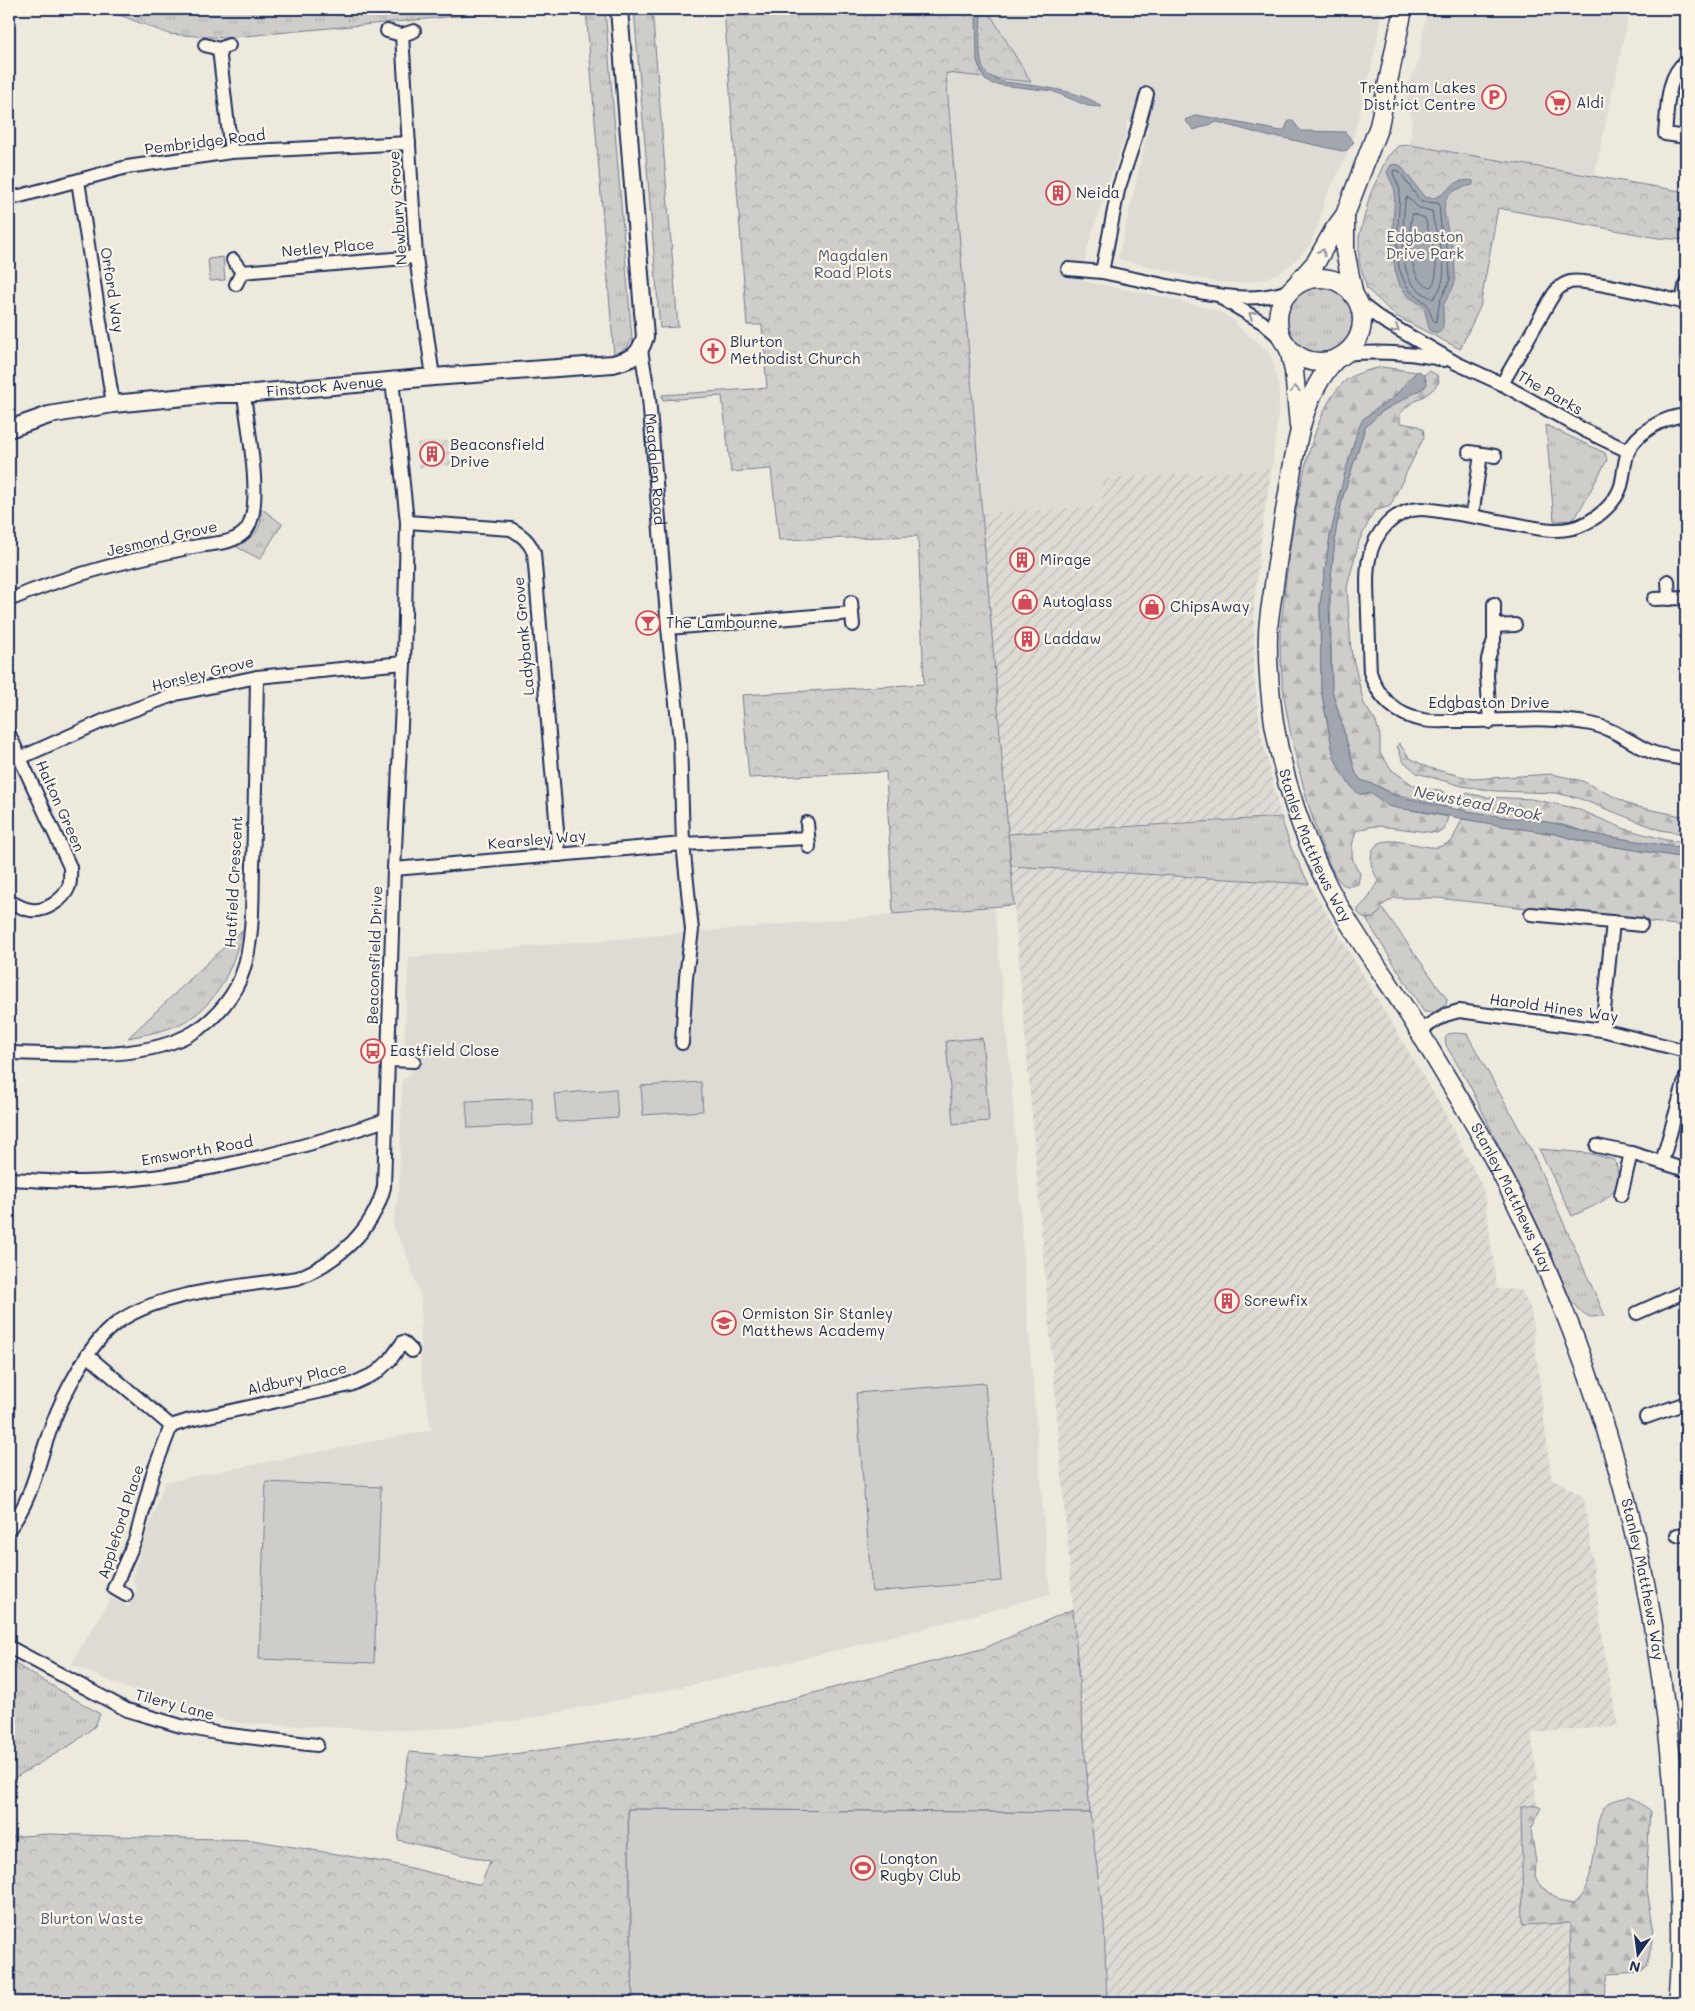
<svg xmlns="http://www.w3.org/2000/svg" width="1695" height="2011" viewBox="0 0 1695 2011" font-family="Mali,sans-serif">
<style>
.built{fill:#dedbd4}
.industrial{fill:url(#industrial-furrows)}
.grass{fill:url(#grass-tufts);stroke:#757e94}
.forest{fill:url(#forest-firs);stroke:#757e94}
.park{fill:url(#park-crowns);stroke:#757e94}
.pitch{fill:#cfcdca;stroke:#757e94}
.water{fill:#a2a7af;stroke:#6c778f}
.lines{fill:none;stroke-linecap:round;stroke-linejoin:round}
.shore{stroke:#515f7e;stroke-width:1}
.minor-casing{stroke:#1b2f5e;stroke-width:16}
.tertiary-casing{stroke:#1b2f5e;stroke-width:20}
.secondary-casing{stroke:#1b2f5e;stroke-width:21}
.minor{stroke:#fcf5e5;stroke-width:12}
.tertiary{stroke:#fcf5e5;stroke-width:16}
.secondary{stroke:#fcf5e5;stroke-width:18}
.oneway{stroke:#8c92a2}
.labels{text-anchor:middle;stroke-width:4.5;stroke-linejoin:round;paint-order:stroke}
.poi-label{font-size:15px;fill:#1b2f5e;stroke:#fcf5e5;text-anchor:start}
.street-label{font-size:15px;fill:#1b2f5e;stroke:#fcf5e5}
.park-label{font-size:15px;fill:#485679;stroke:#fcf5e5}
.water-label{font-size:16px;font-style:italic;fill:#445376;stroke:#fcf5e5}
</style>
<defs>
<pattern id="industrial-furrows" width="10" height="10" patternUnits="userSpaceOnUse" patternTransform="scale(1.25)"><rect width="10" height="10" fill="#dedbd4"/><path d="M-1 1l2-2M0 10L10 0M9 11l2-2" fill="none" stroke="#bebcb8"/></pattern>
<pattern id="grass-tufts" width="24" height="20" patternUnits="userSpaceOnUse" patternTransform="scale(1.25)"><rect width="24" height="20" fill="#cfcdca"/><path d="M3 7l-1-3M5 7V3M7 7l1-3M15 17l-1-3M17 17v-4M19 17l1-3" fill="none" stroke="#b1b0b0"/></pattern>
<pattern id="forest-firs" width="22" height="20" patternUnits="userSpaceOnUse" patternTransform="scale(1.25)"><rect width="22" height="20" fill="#cfcdca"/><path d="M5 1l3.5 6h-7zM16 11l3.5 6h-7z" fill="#b1b0b0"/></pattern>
<pattern id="park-crowns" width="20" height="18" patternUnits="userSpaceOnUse" patternTransform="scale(1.25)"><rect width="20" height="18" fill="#cfcdca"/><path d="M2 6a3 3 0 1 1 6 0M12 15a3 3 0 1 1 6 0" fill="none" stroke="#b1b0b0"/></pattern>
</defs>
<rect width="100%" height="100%" fill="#eee9dd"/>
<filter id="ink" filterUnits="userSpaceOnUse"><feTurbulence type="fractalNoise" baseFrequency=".02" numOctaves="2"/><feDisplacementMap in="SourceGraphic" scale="10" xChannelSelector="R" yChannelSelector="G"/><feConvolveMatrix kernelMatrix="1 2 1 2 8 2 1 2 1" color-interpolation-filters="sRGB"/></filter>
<g filter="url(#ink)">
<g class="built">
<path d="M987,9H1381L1380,26L1370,73L1350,149L1325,199L1319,222L1310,245L1292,264L1280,272L1264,279L1243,283L1215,282L1118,259L1149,126L1127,121V132L1109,181L1087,249L1082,281L1168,298L1215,310L1236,321L1235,324L1268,350L1273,362L1279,389V407L1272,469L1101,479L1102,506L982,513L946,72L1031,82Z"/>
<path d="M1427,9H1630L1594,177L1410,145L1412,119L1404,91L1418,64Z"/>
<path d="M994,906L1011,1078L1030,1349L1050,1594L926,1628L720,1679L521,1720L414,1731L238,1723L163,1704L71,1664L111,1598L129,1607L137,1589L132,1577L165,1482L431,1430L421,1367V1298L406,1252L393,1225L399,1192L402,1081L412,1072L414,1051L404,1044L409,957Z"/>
</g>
<g class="industrial">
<path d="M452,440L455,465L419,468L417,443Z"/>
<path d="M1272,469L1264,514L1254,603V677L1261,734L1281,816L1008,834L982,513L1102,506L1101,479Z"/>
<path d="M1011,866L1309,884L1442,1108L1481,1184L1485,1197L1497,1289L1521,1290L1531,1310L1551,1478L1584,1497L1606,1663L1618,1726L1531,1733L1538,1781H1534L1537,1805L1521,1807L1523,1925L1570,1922L1572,2002H1107L1104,1923L1090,1813Z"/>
</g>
<g class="grass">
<path d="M104,9H532L224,38L169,34Z"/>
<path d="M586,9H605L632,339L627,347L614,356Z"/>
<path d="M634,9H652L678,327L660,328Z"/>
<path d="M223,257L225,280L210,281L208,259Z"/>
<circle cx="1319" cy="320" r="34"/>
<path d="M1546,425L1605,453L1607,460L1577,515L1572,520L1554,521Z"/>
<path d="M261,508L282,524L260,559L233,545C255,537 262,533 261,508Z"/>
<path d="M1281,817L1291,848L1309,884L1011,866L1008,834Z"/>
<path d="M1383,909L1447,999L1446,1005L1434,1012H1424L1366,919L1373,918Z"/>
<path d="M242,930C232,973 214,1013 170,1028C157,1033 142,1035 128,1038Z"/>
<path d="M1455,1033L1467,1034L1532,1152L1605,1316L1590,1317L1580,1311L1571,1301L1552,1255L1470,1086L1446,1045L1445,1039L1448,1034Z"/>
<path d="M17,1665L100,1714L95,1726L74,1743L9,1781V1682Z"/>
</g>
<g class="forest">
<path d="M1382,367L1416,372L1393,398L1373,410L1354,442L1330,536L1320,604L1321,690L1334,757L1349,784L1359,794L1372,793L1389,806L1448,817L1444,830L1437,833L1379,826L1369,827L1356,831C1351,846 1349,860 1360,873L1358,884C1353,886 1349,887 1344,885C1322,873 1291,742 1287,714C1283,694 1280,660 1280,639C1280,625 1283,611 1284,598C1290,544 1304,419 1344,382C1354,373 1369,370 1382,367Z"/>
<path d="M1429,371L1437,375L1439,382C1428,399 1412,398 1400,414V423L1418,426L1423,429L1424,437L1390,506L1374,511L1359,541L1347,587L1351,650L1364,704L1376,722L1380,736V753L1392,770L1413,785L1424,789L1440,790L1452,797L1450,808L1404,796L1395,795L1378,786L1361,780L1356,774L1332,690L1330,595L1332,593L1330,587L1336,529L1343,496L1365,428L1381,412L1425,387L1427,384L1424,375Z"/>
<path d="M1399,743L1410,758L1429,768L1473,779L1552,774L1582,781L1633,806L1686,817V834L1660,830L1578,798L1556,793L1496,791L1462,786L1417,773L1403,761L1397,746Z"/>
<path d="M1465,793L1486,797L1531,799L1575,808L1625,829L1666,840L1686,842V849L1593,834L1562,825L1531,819L1508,818L1460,810Z"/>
<path d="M1462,819L1555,834L1585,842L1686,858V926L1437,898H1394L1381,906L1383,909L1373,918L1366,919L1358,913V909L1367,900L1378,881C1376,875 1370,865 1371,859C1372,825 1420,850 1438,847C1442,846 1448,843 1452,841Z"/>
<path d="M1629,1797L1650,1810L1646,1883L1653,1927L1651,1948L1646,1966L1639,1972L1608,1974L1604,1995L1606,2002H1572L1570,1923L1523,1925L1521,1807L1537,1805L1541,1807L1531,1830L1536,1863L1535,1876L1539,1884L1558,1901L1573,1904C1589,1893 1593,1864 1595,1846C1597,1834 1596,1818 1604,1808C1610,1800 1620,1799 1629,1797Z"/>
</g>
<g class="park">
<path d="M724,9H987L1031,82L946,73L1014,905L893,914L886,772L749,778L742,695L924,684L918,536L779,540L771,469L731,472L722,396L663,400L662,395L767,388L762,325H747Z"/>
<path d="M1410,145L1686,192V240L1658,238L1498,208L1480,307L1460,349L1396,316L1367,289L1359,261V237L1370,195L1387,157L1398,146Z"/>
<path d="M982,1038L989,1121L953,1124L946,1041Z"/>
<path d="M1539,1149L1588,1153L1615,1160C1627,1197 1599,1203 1572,1216Z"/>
<path d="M1073,1609L1090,1813L628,1809L633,2002H9V1837L48,1834L252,1840L390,1863L481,1885L490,1861L398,1840L409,1752L484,1758L657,1734L985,1648Z"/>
</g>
<g class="pitch">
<path d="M701,1082L703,1111L643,1115L641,1086Z"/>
<path d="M616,1089L618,1118L557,1122L554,1094Z"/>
<path d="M532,1098L533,1125L468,1128L466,1101Z"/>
<path d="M985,1383L1001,1581L872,1592L856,1393Z"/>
<path d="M266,1482L381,1487L374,1663L259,1659Z"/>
<path d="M628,1809L1090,1813L1104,1923L1107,2002H633Z"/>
</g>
<g class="water">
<path d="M976,9H981C981,23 976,63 986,73C991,78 998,80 1004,82C1030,85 1083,90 1102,107L1088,106L1052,91L993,84L985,80L977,61Z"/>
<path d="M1197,115L1281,131L1285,129L1288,122L1292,120L1301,131L1345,132L1354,142L1347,150L1342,151L1275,136L1271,137L1217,122L1194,130L1185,120Z"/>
<path d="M1396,164L1401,166L1425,198C1429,197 1433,199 1437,197C1452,190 1452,178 1473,181V185C1436,191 1442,211 1451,240C1454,252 1455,266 1455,279C1455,288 1448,295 1444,304C1442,312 1444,319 1443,327L1437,333L1430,331L1424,307L1407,295L1400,286L1395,269L1392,245L1395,190L1387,172L1391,165Z"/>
<path d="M1419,371L1424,375L1427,384L1425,387L1381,412L1365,428L1343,496L1336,529L1330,587L1332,593L1330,595L1329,603L1332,690L1356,774L1361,780L1378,786L1390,794L1438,806L1508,818L1531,819L1562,825L1593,834L1686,849V858L1585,842L1555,834L1503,826L1421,811L1401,809L1388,806L1372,793L1359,794L1355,791L1342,774L1334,757L1321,690L1320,604L1330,537L1344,476L1358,429L1363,419L1393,398L1416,372Z"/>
</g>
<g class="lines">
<g class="shore">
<path d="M1394,170L1399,171L1421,202L1437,203L1439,204L1441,228L1449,255L1450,280L1440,301L1436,322L1433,320L1427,304L1411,292L1405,283L1399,268L1397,244L1400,190L1393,173Z"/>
<path d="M1407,197L1419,208L1432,211C1435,240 1456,273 1433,299C1427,296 1419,291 1414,286C1398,267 1403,224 1405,201Z"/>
<path d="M1413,214L1425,218C1429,236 1444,271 1431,287C1426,285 1421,283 1418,278C1410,266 1407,227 1413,214Z"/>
</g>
<g class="minor-casing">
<g id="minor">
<path d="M387,31L402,35L414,31"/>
<path d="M402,35L416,257L433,377"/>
<path d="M205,45L219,49L229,45"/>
<path d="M219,49L231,152"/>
<path d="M1686,61C1665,78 1668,110 1665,134L1686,137"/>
<path d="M78,181L113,404"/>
<path d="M9,199L127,167L231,152L409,143"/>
<path d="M233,260L242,272L236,284"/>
<path d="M1068,269L1102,272L1118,190L1134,142L1147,94"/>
<path d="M242,272L416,257"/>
<path d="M1102,272C1125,277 1149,282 1173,287C1212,294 1252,305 1291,290"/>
<path d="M1223,299L1262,322L1283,340"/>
<path d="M1357,301L1382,320L1456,363L1502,384L1584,430L1628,451"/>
<path d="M1682,302L1686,282"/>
<path id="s1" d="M641,350L649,398L668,628L680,740L683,844L692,930L686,977L682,1043"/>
<path d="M1344,354C1378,351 1410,352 1444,360"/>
<path d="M1502,384L1550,300C1555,291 1560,285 1570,282C1586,278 1665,298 1686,303"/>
<path d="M1686,415C1665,417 1637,431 1628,452C1624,462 1624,475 1621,486C1616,502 1600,516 1586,523C1563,535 1539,529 1515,524C1492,520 1468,515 1445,512C1437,511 1429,509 1422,509C1394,509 1374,533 1369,559C1365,577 1368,597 1368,616C1369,635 1369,654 1370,672C1377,697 1397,716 1423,720C1433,722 1444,721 1454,721C1499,722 1546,715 1591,724C1612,728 1630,742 1649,751C1660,756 1674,757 1686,759"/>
<path d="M1469,452L1495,456"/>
<path d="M1472,516L1481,454"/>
<path d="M407,522L511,529C522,535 529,541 534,553L559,855"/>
<path d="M1668,581L1669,599"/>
<path d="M1654,599L1686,598"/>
<path d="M9,600C69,574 134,559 198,546C215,543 236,544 247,529C264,504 247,425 244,394"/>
<path d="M851,602L853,625"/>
<path d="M1494,626L1515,625"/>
<path d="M668,628L852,613"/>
<path d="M1490,722L1487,675L1488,659L1494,640V604"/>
<path d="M9,734L70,867C70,873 71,880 69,886C64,900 45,912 31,910C23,909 16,905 9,901"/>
<path d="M20,758L103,721L176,694L257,677L404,663"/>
<path d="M807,823L809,847"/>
<path d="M394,869L683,844L808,838"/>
<path d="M1531,914L1641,925"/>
<path d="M1602,1030L1613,922"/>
<path d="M1419,1031L1445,1015L1459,1011L1602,1030L1686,1051"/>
<path d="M9,1053C66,1054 144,1062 194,1032C216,1019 236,994 243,971C254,938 252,900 253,866C255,803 256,740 257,677"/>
<path d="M388,1060L414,1061"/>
<path d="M1597,1146L1631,1153L1686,1170"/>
<path d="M1662,1162L1686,1077"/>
<path d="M9,1179C33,1180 57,1182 81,1182C183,1181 290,1152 386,1120"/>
<path d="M1621,1195L1631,1153"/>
<path d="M1637,1313L1686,1291"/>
<path d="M87,1355L171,1426"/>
<path d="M1646,1417L1686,1403"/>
<path d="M171,1426L190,1420L350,1385L376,1373L390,1360L403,1342L412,1351"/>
<path d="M9,1529C33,1499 38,1461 52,1425C62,1397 89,1344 113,1326C155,1291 245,1286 298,1278C338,1261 373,1231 384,1187L394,869L404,663L407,522L392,380"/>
<path d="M1677,1535L1686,1533"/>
<path d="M126,1595L114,1588L136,1538L153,1473L171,1426"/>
<path d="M9,1647L127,1710L181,1726L221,1734L317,1745"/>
</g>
</g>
<g class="tertiary-casing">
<g id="tertiary">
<path id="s2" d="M9,429L49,415L113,404L216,394H244L433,377L613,364C632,359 639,357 645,337L619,9"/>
</g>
</g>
<g class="secondary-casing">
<g id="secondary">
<path d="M1345,215V251L1354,296"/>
<circle cx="1320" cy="320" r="42"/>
<path d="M1295,286L1316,262L1334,230L1345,215L1379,126L1403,9"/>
<path d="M1289,349L1294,371L1299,426"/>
<path id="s3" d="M1336,359C1299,398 1295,455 1286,505C1281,534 1277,563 1273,592C1271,606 1268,621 1268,635C1267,664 1270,694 1274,723C1283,779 1303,838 1329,888C1356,940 1393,986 1422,1036C1444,1074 1468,1111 1489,1150C1531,1229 1568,1313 1596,1399C1644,1540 1668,1688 1677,1836C1680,1892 1684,1947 1678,2002"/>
</g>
</g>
<use href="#minor" class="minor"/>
<use href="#tertiary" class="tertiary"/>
<use href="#secondary" class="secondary"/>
</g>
<defs><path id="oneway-chevron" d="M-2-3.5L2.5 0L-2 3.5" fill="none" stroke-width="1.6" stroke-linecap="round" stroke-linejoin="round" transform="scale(1.25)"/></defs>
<g class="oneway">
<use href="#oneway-chevron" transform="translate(1322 252) rotate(-60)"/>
<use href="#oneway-chevron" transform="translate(1252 315) rotate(-148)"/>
<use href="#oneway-chevron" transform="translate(1396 329) rotate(30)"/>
<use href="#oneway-chevron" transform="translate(1295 389) rotate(-96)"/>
</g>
</g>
<defs>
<g id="parking-ring" transform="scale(1.25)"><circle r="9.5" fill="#fcf5e5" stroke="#d1495b" stroke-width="1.5"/><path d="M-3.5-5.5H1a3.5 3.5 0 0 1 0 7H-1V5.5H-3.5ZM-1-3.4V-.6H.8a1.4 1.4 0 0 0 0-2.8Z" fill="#d1495b"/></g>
<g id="supermarket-ring" transform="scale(1.25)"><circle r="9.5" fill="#fcf5e5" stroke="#d1495b" stroke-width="1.5"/><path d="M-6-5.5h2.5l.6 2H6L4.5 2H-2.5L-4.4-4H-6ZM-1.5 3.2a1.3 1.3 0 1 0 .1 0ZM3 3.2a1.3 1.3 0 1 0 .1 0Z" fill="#d1495b"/></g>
<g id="building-ring" transform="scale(1.25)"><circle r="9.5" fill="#fcf5e5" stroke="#d1495b" stroke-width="1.5"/><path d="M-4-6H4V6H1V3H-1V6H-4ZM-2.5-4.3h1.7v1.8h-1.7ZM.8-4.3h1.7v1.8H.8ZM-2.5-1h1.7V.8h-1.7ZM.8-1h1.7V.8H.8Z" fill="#d1495b"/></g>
<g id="church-ring" transform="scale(1.25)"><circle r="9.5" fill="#fcf5e5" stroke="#d1495b" stroke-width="1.5"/><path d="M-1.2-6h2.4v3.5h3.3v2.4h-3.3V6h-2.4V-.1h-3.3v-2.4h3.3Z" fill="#d1495b"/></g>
<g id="shop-ring" transform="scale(1.25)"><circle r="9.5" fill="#fcf5e5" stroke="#d1495b" stroke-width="1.5"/><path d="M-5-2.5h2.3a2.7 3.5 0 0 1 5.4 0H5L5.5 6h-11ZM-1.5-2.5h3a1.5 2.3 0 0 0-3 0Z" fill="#d1495b"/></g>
<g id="bar-ring" transform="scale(1.25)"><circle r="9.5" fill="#fcf5e5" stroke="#d1495b" stroke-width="1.5"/><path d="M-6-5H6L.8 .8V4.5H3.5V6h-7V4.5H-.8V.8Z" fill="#d1495b"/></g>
<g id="bus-ring" transform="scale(1.25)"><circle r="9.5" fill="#fcf5e5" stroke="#d1495b" stroke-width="1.5"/><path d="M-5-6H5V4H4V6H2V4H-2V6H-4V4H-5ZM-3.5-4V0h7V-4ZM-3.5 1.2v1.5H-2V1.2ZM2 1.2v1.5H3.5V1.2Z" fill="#d1495b"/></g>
<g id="school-ring" transform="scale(1.25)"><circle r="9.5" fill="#fcf5e5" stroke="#d1495b" stroke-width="1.5"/><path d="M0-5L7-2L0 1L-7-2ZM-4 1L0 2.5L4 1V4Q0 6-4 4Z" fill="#d1495b"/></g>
<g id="stadium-ring" transform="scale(1.25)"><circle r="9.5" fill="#fcf5e5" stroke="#d1495b" stroke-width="1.5"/><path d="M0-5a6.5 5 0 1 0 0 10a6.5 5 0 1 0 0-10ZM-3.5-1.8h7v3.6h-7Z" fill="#d1495b"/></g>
</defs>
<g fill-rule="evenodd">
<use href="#parking-ring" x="1494" y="97"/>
<use href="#supermarket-ring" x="1558" y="103"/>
<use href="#building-ring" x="1058" y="193"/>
<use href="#church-ring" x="713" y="351"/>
<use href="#building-ring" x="432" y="454"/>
<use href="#building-ring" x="1022" y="560"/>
<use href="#shop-ring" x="1025" y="602"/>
<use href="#shop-ring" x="1152" y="607"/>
<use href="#bar-ring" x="648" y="623"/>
<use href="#building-ring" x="1027" y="639"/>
<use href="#bus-ring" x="373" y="1051"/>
<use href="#building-ring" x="1227" y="1301"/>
<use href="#school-ring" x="724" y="1323"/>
<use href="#stadium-ring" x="863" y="1868"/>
</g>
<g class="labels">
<g class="poi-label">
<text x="1476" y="93" text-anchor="end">Trentham Lakes<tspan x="1476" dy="17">District Centre</tspan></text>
<text x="1576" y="108">Aldi</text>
<text x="1076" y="198">Neida</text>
<text x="730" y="347">Blurton<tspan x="730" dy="17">Methodist Church</tspan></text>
<text x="450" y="450">Beaconsfield<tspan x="450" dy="17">Drive</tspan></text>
<text x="1040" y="565">Mirage</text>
<text x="1042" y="607">Autoglass</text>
<text x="1170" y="612">ChipsAway</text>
<text x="666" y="628">The Lambourne</text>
<text x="1044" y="644">Laddaw</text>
<text x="390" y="1056">Eastfield Close</text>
<text x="1244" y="1306">Screwfix</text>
<text x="742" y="1319">Ormiston Sir Stanley<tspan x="742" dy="17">Matthews Academy</tspan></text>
<text x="880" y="1864">Longton<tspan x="880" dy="17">Rugby Club</tspan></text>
</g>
<g class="street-label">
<text transform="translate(205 142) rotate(-7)" y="5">Pembridge Road</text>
<text transform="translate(398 208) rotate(-94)" y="5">Newbury Grove</text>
<text transform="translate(328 248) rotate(-5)" y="5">Netley Place</text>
<text transform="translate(112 290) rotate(81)" y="5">Orford Way</text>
<text dy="5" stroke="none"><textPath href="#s2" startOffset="320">Finstock Avenue</textPath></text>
<text transform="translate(1550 393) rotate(30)" y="5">The Parks</text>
<text dy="5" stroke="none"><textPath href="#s1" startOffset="120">Magdalen Road</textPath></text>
<text transform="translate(162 539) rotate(-13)" y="5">Jesmond Grove</text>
<text transform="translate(524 636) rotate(-95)" y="5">Ladybank Grove</text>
<text transform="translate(203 674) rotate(-14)" y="5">Horsley Grove</text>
<text x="1489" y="708">Edgbaston Drive</text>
<text transform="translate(60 806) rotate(66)" y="5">Halton Green</text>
<text transform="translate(537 840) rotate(-5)" y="5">Kearsley Way</text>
<text dy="5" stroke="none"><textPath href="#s3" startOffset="506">Stanley Matthews Way</textPath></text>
<text transform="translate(234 882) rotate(-87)" y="5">Hatfield Crescent</text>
<text transform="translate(375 955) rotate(-88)" y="5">Beaconsfield Drive</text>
<text transform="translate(1554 1008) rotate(8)" y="5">Harold Hines Way</text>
<text transform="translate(197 1151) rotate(-10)" y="5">Emsworth Road</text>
<text dy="5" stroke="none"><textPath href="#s3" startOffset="911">Stanley Matthews Way</textPath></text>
<text transform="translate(297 1379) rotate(-13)" y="5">Aldbury Place</text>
<text transform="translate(121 1522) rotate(-72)" y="5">Appleford Place</text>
<text dy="5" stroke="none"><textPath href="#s3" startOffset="1316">Stanley Matthews Way</textPath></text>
<text transform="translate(175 1705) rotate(15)" y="5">Tilery Lane</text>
</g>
<g class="park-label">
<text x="1425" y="242">Edgbaston<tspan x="1425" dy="17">Drive Park</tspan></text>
<text x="853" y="261">Magdalen<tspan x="853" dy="17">Road Plots</tspan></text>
<text x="92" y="1924">Blurton Waste</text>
</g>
<g class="water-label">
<text transform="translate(1478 803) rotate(11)" y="6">Newstead Brook</text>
</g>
</g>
<rect width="1695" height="2011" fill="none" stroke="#fcf5e5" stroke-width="30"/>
<rect x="15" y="15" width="1665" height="1981" fill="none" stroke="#1b2f5e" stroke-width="2" filter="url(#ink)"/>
<g transform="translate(1638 1954) rotate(194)" stroke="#fcf5e5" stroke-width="4" paint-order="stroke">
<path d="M0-4L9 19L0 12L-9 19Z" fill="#1b2f5e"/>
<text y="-8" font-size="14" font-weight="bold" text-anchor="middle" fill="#1b2f5e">N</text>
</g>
</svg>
